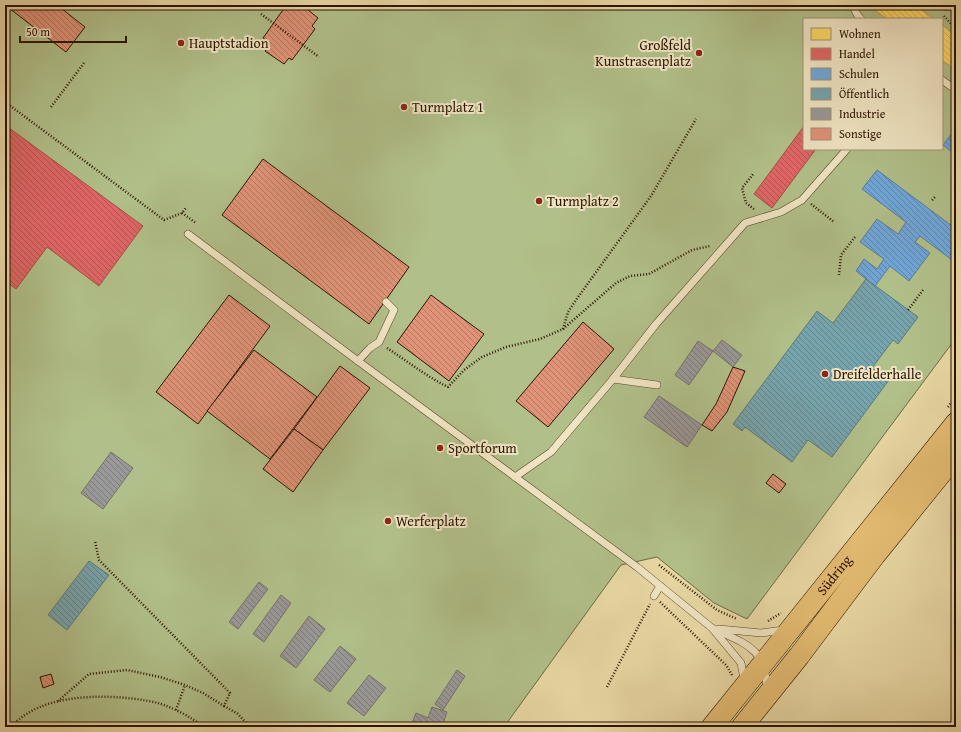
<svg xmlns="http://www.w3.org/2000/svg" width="961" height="732" viewBox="0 0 961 732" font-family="'Gentium Book Plus',serif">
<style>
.pitch{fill:#b1c08a;stroke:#6e6a45;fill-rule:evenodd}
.homes{fill:url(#homes-back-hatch);stroke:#bf9e47}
.shops{fill:url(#shops-back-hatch);stroke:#aa4d47}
.schools{fill:url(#schools-back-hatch);stroke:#5b7b9a}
.public{fill:url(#public-back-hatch);stroke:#60797a}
.industry{fill:url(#industry-back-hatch);stroke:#78716b}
.building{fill:url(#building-back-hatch);stroke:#2b1300}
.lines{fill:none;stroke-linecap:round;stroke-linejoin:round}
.lane-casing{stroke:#5a4429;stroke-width:8}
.primary-casing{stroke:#2b1300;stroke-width:22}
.path{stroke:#2b1300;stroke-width:2.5;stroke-dasharray:1 2;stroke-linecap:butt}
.lane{stroke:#f1e6c4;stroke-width:7}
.primary{stroke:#e4bc72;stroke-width:21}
.poi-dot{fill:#8f2418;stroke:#f1e6c4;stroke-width:1.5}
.labels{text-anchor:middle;stroke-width:4;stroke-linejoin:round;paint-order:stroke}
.poi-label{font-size:14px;fill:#2b1300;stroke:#f1e6c4;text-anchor:start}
.street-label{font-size:14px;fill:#2b1300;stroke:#f1e6c4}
</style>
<defs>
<pattern id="homes-back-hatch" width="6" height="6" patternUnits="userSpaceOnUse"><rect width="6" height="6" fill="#ffd966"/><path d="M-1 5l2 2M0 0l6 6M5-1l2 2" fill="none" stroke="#dbb957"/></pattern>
<pattern id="shops-back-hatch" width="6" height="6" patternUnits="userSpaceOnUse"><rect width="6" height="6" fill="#e06666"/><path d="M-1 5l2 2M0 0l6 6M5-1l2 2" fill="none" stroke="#b65352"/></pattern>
<pattern id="schools-back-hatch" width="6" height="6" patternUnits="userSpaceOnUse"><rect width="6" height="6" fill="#6fa8dc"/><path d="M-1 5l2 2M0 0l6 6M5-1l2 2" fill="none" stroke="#5b88b0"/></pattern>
<pattern id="public-back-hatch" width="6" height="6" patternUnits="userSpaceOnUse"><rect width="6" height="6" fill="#76a5af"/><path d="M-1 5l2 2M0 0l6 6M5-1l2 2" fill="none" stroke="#61858c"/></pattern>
<pattern id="industry-back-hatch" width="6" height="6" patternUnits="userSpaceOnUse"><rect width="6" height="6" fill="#999"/><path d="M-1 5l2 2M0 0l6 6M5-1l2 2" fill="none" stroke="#7d7c7a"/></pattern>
<pattern id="building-back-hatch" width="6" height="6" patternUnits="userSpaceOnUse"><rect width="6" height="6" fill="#e09378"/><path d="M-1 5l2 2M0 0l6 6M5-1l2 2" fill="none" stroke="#b67760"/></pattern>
</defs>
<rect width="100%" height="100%" fill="#e9d9a5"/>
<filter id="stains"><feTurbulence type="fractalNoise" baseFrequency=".005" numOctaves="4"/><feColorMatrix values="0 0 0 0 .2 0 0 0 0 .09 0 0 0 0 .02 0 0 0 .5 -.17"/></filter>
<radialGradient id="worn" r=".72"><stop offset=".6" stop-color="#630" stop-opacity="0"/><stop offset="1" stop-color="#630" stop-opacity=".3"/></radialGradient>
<path class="pitch" d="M5,5H956V338L747,619L714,603L657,557L621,565L504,727H5ZM804,19H942V149H804Z"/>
<g class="homes">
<path d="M868,5H915L934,19H887Z"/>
<path d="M942,25L956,35V70L942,60Z"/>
</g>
<g class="shops">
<path d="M5,125L143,226L99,286L47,247L16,289L5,281Z"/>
<path d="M804,126V149H816L772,208L754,194Z"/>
</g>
<g class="schools">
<path d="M956,128V155L943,145Z"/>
<path d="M877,170L956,229V263L920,236L915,242L930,253L909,281L890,266L875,286L856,271L864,259L877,269L884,259L860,242L877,219L898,234L906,222L862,189Z"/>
</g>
<g class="public">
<path d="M866,279L918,317L898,344L893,340L872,368L889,380L832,457L808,440L792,462L745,427L742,431L733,424L817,311L833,323Z"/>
<path d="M89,561L109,575L67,630L48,615Z"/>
</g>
<g class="industry">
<path d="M722,340L742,355L733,367L713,351Z"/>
<path d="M698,341L713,351L689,385L675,375Z"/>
<path d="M659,396L702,425L687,447L644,417Z"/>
<path d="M111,452L133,468L103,509L81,493Z"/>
<path d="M259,582L268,589L238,629L229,622Z"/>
<path d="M281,595L291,603L264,642L253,634Z"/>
<path d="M309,616L325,629L296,668L280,656Z"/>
<path d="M340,646L356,659L330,692L314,680Z"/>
<path d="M457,670L465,676L443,710L435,704Z"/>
<path d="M369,675L386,688L364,716L347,703Z"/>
<path d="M432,707L447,712L442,727L411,726L416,713L428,718Z"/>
</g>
<g class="building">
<path d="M5,5H57L85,27L66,52Z"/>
<path d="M291,5H302L318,18L312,26L315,29L292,60L289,58L284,64L265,51L266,50L261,46L266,40L263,38L285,7L288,9Z"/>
<path d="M263,159L409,267L369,324L222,215Z"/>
<path d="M229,295L270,326L198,424L156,392Z"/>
<path d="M431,295L484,334L449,381L397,342Z"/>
<path d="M583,322L614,349L548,427L516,401Z"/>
<path d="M254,350L317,397L270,459L207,411Z"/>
<path d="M340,366L370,388L323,450L294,429Z"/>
<path d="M733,367L745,371L727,412L712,431L702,425L716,404Z"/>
<path d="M294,429L323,450L293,492L263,469Z"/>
<path d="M773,474L786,484L779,493L766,483Z"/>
<path d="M51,674L54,684L43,688L40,677Z"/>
</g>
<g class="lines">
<g class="lane-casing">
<g id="lane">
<path d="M854,5C854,11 857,15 861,19"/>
<path d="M935,5L956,8"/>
<path d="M942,80L956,90"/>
<path d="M188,234L358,361L637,567L712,628L741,663L744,679"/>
<path d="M358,361L370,348L379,342L394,310L386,302"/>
<path d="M613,379L657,385"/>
<path d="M515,477L551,452L613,379L656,324L745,223L781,212L802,200L847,149"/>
<path d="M654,596L660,586"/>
<path d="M714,629C748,645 765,648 767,689"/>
<path d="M719,629L761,633L784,630"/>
</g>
</g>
<g class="primary-casing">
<g id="primary">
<path id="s1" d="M712,727L956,423"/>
<path d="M742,727L799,656L875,555L956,455"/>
</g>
</g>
<g class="path">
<path d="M261,14L319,57"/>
<path d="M944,16L956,29"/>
<path d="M5,102L164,220L182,213L186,208"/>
<path d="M51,107L84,63"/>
<path d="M952,163L956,157"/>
<path d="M932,200L935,197"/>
<path d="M811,204L834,222"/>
<path d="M754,209L746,203L742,188L754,173"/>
<path d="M182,213L196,223"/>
<path d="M839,275L841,255L855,237"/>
<path d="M908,310L923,290"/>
<path d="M563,329L568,312L576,300L651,196L696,119"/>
<path d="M387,348C407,361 426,376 448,387L464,370L482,357L506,347L540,339L563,329L616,283L630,276L649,274L692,250L710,246"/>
<path d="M948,407L956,396"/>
<path d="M659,565L717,610L737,619"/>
<path d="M660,602L726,665L732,675"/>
<path d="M768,621L781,613"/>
<path d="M607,687L650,604"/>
<path d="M58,701L89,674L127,670L160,677L185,685L203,693L224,706L230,693L99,560L95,541"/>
<path d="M224,706L238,714L250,727"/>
<path d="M176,710L185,685"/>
<path d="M10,727C19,719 29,711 40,707C73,693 124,695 158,703C174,708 191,717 204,727"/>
</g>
<use href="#lane" class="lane"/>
<use href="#primary" class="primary"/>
</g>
<g class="poi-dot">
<circle cx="181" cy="43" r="4"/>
<circle cx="699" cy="53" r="4"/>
<circle cx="404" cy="107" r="4"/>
<circle cx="539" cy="201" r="4"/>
<circle cx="825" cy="374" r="4"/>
<circle cx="440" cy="448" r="4"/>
<circle cx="388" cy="521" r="4"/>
</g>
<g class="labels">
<g class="poi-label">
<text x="189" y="48">Hauptstadion</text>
<text x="691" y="50" text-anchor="end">Großfeld<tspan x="691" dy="16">Kunstrasenplatz</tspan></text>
<text x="412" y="112">Turmplatz 1</text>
<text x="547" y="206">Turmplatz 2</text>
<text x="833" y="379">Dreifelderhalle</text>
<text x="448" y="453">Sportforum</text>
<text x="396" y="526">Werferplatz</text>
</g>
<g class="street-label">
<text dy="5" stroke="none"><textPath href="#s1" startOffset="195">Südring</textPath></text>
</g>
</g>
<rect width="961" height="732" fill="none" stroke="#e9d9a5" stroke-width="20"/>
<rect x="6" y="6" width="949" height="720" fill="none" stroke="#2b1300" stroke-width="2"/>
<rect x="10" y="10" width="941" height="712" fill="none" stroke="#2b1300"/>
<rect x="803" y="18" width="140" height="132" fill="#f1e6c4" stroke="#a29276"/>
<rect x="811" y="28" width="20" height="12" fill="#ffd966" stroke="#a29276"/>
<text x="839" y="38" font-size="12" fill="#2b1300">Wohnen</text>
<rect x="811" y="48" width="20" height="12" fill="#e06666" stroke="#a29276"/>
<text x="839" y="58" font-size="12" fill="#2b1300">Handel</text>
<rect x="811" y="68" width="20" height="12" fill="#6fa8dc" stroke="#a29276"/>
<text x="839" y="78" font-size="12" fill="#2b1300">Schulen</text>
<rect x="811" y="88" width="20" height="12" fill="#76a5af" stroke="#a29276"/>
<text x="839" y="98" font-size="12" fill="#2b1300">Öffentlich</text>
<rect x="811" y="108" width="20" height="12" fill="#999999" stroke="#a29276"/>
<text x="839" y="118" font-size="12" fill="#2b1300">Industrie</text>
<rect x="811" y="128" width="20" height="12" fill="#e09378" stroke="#a29276"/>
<text x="839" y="138" font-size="12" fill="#2b1300">Sonstige</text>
<path d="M20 36v6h106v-6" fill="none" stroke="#2b1300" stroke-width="2"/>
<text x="26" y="36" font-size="12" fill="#2b1300" stroke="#f1e6c4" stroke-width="3" paint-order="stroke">50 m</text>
<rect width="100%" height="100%" filter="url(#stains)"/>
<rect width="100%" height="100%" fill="url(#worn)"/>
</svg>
